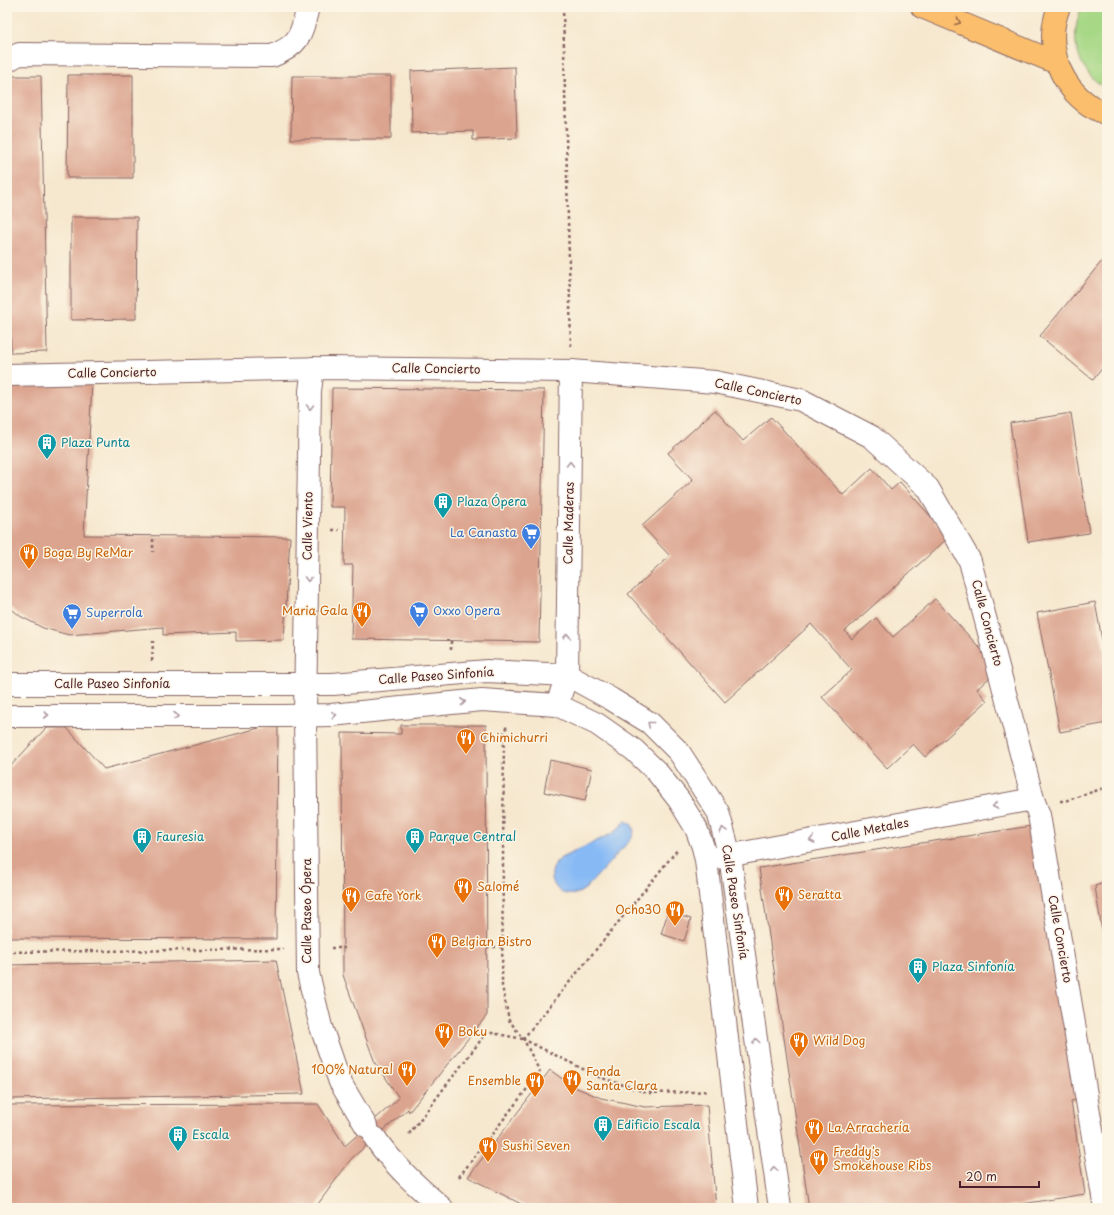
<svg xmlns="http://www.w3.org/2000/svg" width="1114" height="1215" viewBox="0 0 1114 1215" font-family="'Playpen Sans',sans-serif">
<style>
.green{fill:#a7d886;stroke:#787c58}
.water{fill:#87baf5;stroke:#686c90}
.building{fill:#dba48f}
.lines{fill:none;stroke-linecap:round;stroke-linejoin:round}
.minor-casing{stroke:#866564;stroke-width:24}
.major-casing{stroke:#866564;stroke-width:24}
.path{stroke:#866564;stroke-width:2.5;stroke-dasharray:3 3;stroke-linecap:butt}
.minor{stroke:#fff;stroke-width:22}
.major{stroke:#fabe6d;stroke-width:22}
.oneway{stroke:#996749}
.oneway2{stroke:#ae9aa0}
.labels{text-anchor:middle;stroke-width:3;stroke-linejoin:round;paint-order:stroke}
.street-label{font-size:12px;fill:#4a1f2b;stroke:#fcf5e5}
.culture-label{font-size:12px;fill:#0d838f;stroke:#fcf5e5;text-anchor:start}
.shop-label{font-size:12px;fill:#366cbe;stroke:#fcf5e5;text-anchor:start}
.food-label{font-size:12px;fill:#c56008;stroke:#fcf5e5;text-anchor:start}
</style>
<rect width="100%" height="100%" fill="#fcf5e5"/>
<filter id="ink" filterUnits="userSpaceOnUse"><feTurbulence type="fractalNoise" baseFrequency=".025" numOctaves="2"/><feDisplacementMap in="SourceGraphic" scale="8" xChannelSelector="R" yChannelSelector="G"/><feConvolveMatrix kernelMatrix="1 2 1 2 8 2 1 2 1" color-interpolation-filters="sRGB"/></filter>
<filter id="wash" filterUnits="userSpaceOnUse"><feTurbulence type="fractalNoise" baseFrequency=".012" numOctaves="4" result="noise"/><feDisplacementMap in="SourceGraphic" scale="16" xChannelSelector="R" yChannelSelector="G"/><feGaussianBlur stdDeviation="0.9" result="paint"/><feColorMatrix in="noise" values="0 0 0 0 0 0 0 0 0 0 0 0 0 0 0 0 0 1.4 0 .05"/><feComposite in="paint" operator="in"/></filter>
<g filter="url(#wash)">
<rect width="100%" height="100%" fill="#f6e8cf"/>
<path class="green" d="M1082,7H1107V89C1082,75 1070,46 1078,19C1079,15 1080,11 1082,7Z"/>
<path class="water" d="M626,821C633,824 636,830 632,838L586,888C563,908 538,877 561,858L613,833Z"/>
<g id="blocks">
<g class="building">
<path d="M515,67L517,138L473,140V131L412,133L411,71Z"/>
<path d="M68,75H133V178H67Z"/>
<path d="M7,76H41L47,352L11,353L7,205Z"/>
<path d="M292,76H391V139H291Z"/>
<path d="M71,217H137L136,319L71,320Z"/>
<path d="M1107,255V362L1093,380L1040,336Z"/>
<path d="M92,383L84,535L290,537L284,640L236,641V632L163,635V627L69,635L43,628L20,616L7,605V385Z"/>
<path d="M332,388L544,390L539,642L351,639L353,565H344L345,507H330Z"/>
<path d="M715,410L743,441L771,417L843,495L872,468L891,490L900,482L949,537L845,631L852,639L876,618L893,637L935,599L999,669L977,689L987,701L925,757L913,744L887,768L822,697L852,670L811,624L725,702L628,594L670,556L642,526L693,480L668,453Z"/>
<path d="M1071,413L1089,533L1028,542L1010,423Z"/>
<path d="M1095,602L1107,667V723L1060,732L1037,613Z"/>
<path d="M278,723L276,939L7,938V770L46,728H67L104,769Z"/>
<path d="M401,725H486L487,1015L409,1112L408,1109L352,1158L315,1208H7V1105L318,1104L345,1146L399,1098L374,1060L343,975L342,733L401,734Z"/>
<path d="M550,760L592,769L585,801L544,792Z"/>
<path d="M1038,825L1078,1100L1071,1101L1085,1194L997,1208H809L759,868Z"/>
<path d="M1107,882V956L1106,957L1095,886Z"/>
<path d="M668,912L691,919L684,941L661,934Z"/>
<path d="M276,960L304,1094L7,1099V965Z"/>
<path d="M550,1070L572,1086L601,1098L645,1107L707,1105L716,1208H529L468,1177Z"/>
</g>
</g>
</g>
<g filter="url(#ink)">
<use href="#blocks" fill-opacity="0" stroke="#866564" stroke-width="1"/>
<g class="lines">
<g class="minor-casing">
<g id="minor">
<path d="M7,61L19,54L272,56C300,45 301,35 308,7"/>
<path d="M313,368L310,391L305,715L308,973L321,1027L340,1082L366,1126"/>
<path d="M7,375L327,368L571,371L715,382L801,400L872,437L928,488L970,561L1033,799L1039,815L1105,1208"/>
<path d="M7,684H333L487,671L567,675L611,699L650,723L679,752L718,812L730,856L780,1208"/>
<path d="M557,705L567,675L571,371"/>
<path d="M7,716H284L331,715L482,700L557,705L597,724L634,750L657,772L679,800L696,828L703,847L706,860L747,1208"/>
<path d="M716,858L1033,799"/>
<path d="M375,1138C393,1165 418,1187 442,1208"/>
</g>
</g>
<g class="major-casing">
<g id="major">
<path d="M922,7L1057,63"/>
<path d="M1059,7C1045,41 1057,80 1085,102C1091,107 1100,111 1107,114"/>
</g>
</g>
<g class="path">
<path d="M563,7L571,346"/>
<path d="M332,530H339"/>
<path d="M153,539V552"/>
<path d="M451,650V641"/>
<path d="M152,661L153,641"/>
<path d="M507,727L504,730L502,986L509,1020L523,1039L599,1077L648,1093L694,1092L708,1091"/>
<path d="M1060,801H1065L1107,787"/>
<path d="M487,947H503"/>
<path d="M331,948H345"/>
<path d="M7,952L284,949"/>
<path d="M523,1039L678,849"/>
<path d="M409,1134L487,1032L523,1039"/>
<path d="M459,1177L540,1072L524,1040"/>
</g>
<use href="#minor" class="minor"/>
<use href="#major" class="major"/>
</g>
<defs><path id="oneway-chevron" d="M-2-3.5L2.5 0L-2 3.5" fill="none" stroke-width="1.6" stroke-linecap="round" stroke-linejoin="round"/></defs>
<use class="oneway" href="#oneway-chevron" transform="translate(958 22) rotate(22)"/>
<g class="oneway2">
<use href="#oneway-chevron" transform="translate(310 407) rotate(91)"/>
<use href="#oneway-chevron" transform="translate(570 464) rotate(-89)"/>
<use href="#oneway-chevron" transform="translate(308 579) rotate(91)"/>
<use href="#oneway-chevron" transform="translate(567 636) rotate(-89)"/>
<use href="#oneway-chevron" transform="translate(463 702) rotate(-6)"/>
<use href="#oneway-chevron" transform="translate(46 715)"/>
<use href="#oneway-chevron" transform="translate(334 715) rotate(-4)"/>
<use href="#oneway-chevron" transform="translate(176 716)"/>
<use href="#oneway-chevron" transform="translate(650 724) rotate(-141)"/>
<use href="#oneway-chevron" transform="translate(995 806) rotate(169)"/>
<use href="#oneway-chevron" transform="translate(723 830) rotate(-106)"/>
<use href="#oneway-chevron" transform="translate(812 840) rotate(169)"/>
<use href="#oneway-chevron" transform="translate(756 1041) rotate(-98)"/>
<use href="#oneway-chevron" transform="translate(774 1169) rotate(-98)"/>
</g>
</g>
<defs>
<g id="building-pin" transform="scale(1)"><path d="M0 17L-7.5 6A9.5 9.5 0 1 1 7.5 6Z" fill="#0f9aa8" stroke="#fcf5e5"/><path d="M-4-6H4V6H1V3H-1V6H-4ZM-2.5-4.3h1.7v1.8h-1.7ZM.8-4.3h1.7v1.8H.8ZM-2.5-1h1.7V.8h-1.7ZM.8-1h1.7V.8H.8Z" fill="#fff"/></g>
<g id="supermarket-pin" transform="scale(1)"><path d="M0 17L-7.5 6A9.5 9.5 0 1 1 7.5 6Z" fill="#3f7fe0" stroke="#fcf5e5"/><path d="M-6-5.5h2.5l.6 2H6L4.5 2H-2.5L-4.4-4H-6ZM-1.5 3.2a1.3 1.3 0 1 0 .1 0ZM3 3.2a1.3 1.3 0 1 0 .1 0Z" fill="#fff"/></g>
<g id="restaurant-pin" transform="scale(1)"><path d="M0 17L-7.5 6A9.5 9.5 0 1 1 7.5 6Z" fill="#e8710a" stroke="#fcf5e5"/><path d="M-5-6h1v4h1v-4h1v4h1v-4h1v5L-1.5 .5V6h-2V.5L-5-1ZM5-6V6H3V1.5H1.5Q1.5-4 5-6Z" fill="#fff"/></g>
</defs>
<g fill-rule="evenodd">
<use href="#building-pin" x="47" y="443"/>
<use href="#building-pin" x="443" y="502"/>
<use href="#supermarket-pin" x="531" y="533"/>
<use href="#restaurant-pin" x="29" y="553"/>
<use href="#restaurant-pin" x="362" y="611"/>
<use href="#supermarket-pin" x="419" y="611"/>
<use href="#supermarket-pin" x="72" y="613"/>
<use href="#restaurant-pin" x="466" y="738"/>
<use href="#building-pin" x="142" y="837"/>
<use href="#building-pin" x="415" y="837"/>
<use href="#restaurant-pin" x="463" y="887"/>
<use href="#restaurant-pin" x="784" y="895"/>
<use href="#restaurant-pin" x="351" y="896"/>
<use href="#restaurant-pin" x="675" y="910"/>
<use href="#restaurant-pin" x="437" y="942"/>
<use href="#building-pin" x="918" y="967"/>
<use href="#restaurant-pin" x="444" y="1032"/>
<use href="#restaurant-pin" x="799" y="1041"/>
<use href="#restaurant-pin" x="407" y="1070"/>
<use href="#restaurant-pin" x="572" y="1079"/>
<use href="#restaurant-pin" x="535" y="1081"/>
<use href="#building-pin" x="603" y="1125"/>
<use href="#restaurant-pin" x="814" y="1128"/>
<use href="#building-pin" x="178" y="1135"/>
<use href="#restaurant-pin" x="488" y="1146"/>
<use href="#restaurant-pin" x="819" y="1159"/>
</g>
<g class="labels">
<g class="street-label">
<text transform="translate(436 369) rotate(1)" y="4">Calle Concierto</text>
<text transform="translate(112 373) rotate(-1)" y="4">Calle Concierto</text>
<text transform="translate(758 392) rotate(12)" y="4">Calle Concierto</text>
<text transform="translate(569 523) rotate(-89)" y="4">Calle Maderas</text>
<text transform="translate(308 526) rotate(-89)" y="4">Calle Viento</text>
<text transform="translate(987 623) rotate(75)" y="4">Calle Concierto</text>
<text transform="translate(436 676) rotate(-4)" y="4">Calle Paseo Sinfonía</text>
<text x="112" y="688">Calle Paseo Sinfonía</text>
<text transform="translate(870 830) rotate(-11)" y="4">Calle Metales</text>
<text transform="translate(735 902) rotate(81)" y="4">Calle Paseo Sinfonía</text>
<text transform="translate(307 911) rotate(-90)" y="4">Calle Paseo Ópera</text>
<text transform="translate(1060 939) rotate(80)" y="4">Calle Concierto</text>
</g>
<g class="culture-label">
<text x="61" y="447">Plaza Punta</text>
<text x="457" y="506">Plaza Ópera</text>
<text x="156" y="841">Fauresia</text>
<text x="429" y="841">Parque Central</text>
<text x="932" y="971">Plaza Sinfonía</text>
<text x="617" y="1129">Edificio Escala</text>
<text x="192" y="1139">Escala</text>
</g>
<g class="shop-label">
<text x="517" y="537" text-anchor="end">La Canasta</text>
<text x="433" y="615">Oxxo Opera</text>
<text x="86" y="617">Superrola</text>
</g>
<g class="food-label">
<text x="43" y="557">Boga By ReMar</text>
<text x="348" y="615" text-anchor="end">Maria Gala</text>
<text x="480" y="742">Chimichurri</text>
<text x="477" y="891">Salomé</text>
<text x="798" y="899">Seratta</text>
<text x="365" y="900">Cafe York</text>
<text x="661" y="914" text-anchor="end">Ocho30</text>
<text x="451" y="946">Belgian Bistro</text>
<text x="458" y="1036">Boku</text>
<text x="813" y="1045">Wild Dog</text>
<text x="393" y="1074" text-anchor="end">100% Natural</text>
<text x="586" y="1076">Fonda<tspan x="586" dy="14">Santa Clara</tspan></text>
<text x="521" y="1085" text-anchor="end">Ensemble</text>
<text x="828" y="1132">La Arrachería</text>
<text x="502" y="1150">Sushi Seven</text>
<text x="833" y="1156">Freddy's<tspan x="833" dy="14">Smokehouse Ribs</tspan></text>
</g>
</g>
<rect width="1114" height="1215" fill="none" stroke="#fcf5e5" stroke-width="24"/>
<path d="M960 1181v6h79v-6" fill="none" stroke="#4a1f2b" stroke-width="2"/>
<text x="966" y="1181" font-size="12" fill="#4a1f2b" stroke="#fcf5e5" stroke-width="3" paint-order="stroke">20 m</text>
</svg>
